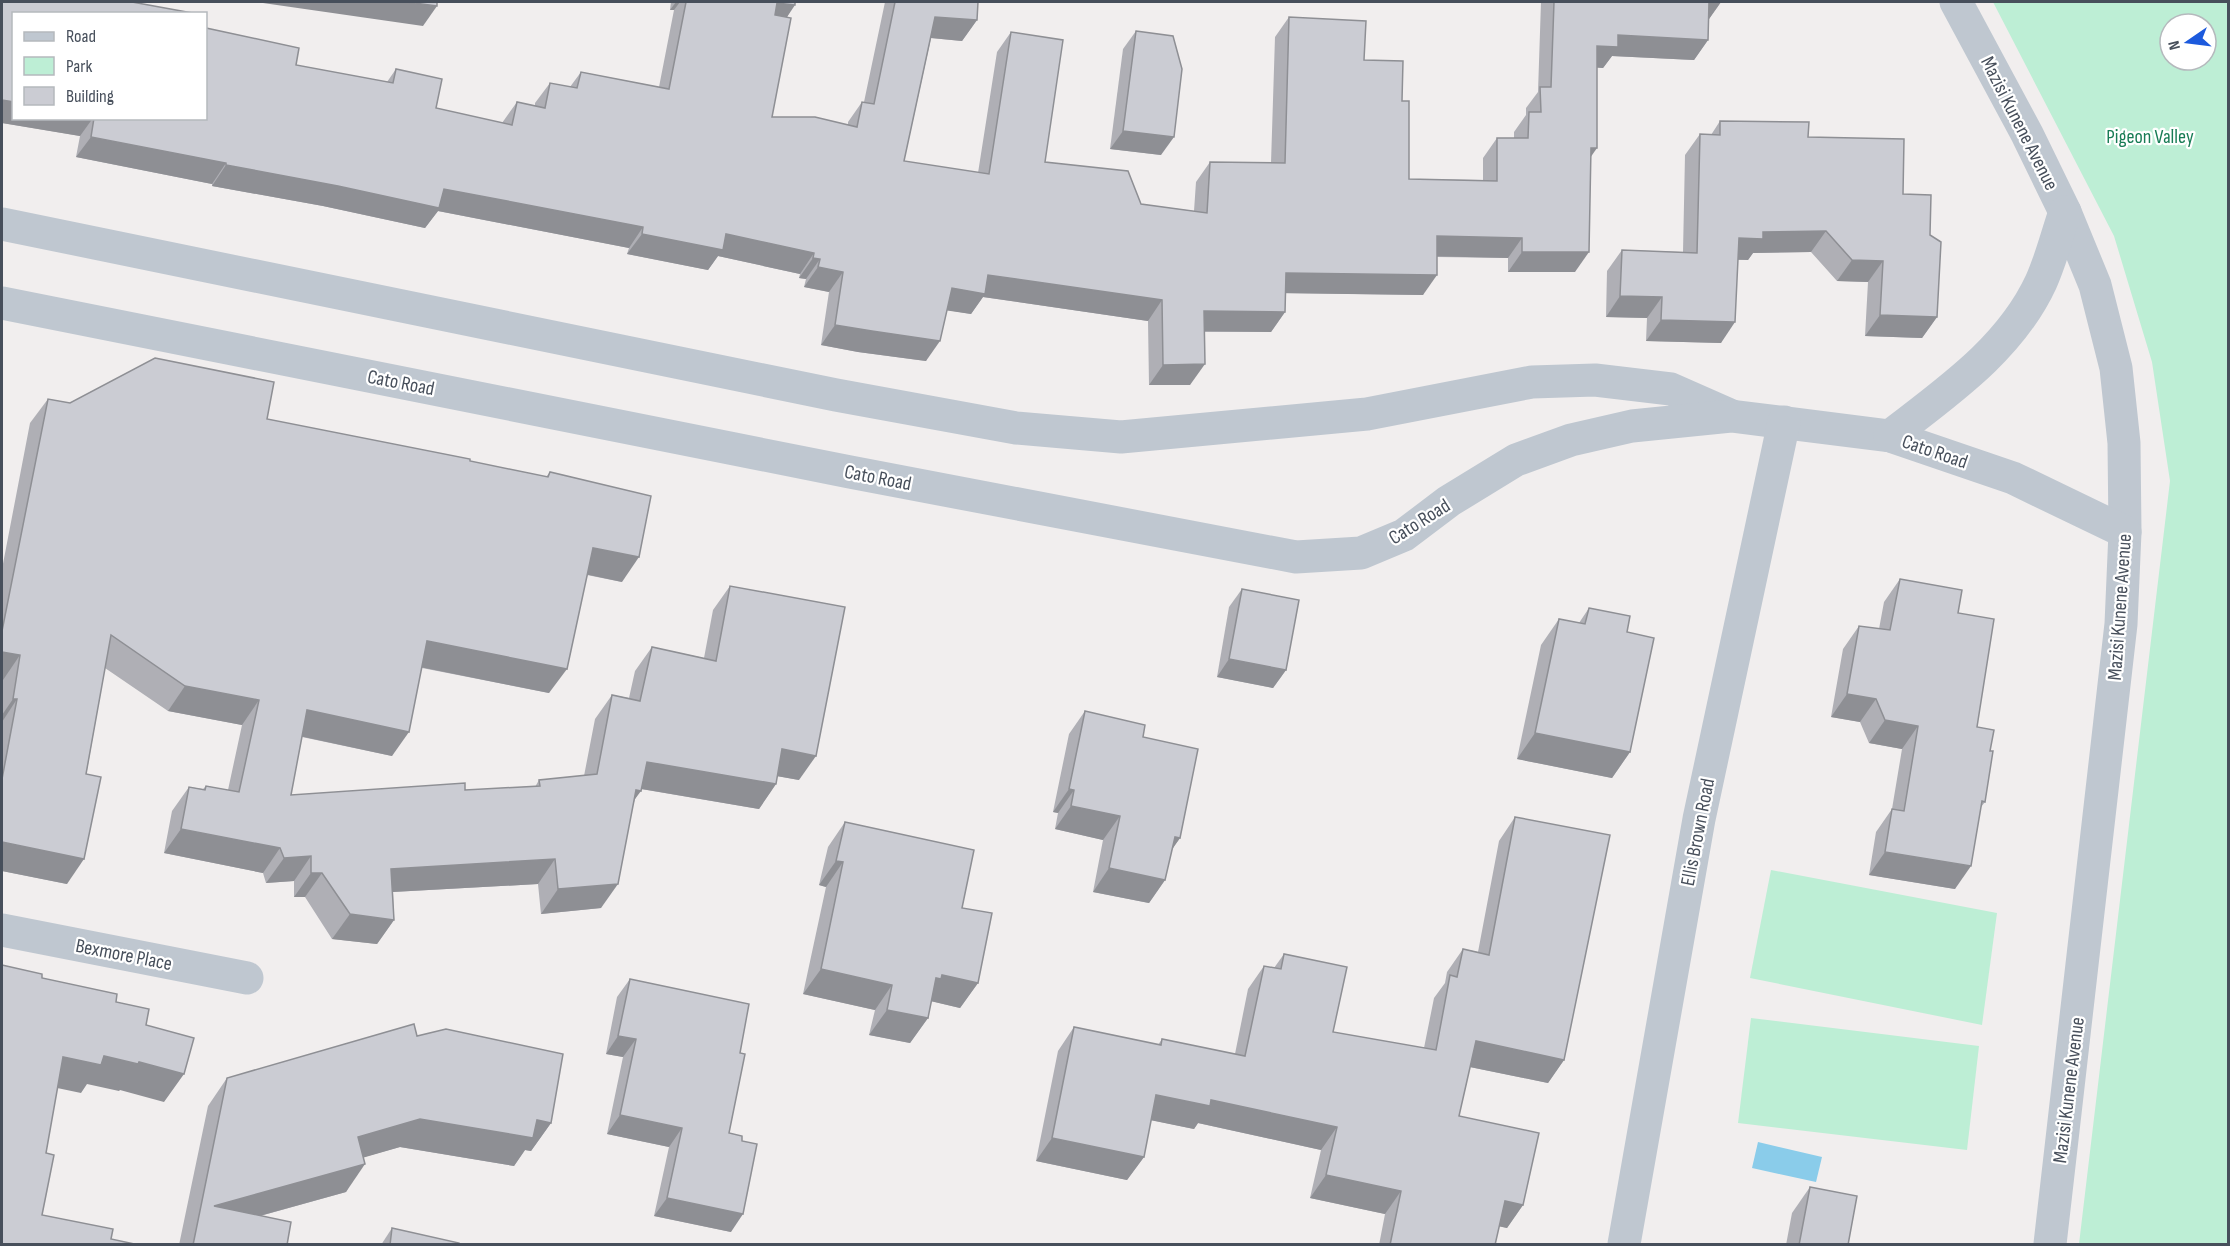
<svg xmlns="http://www.w3.org/2000/svg" width="2230" height="1246" viewBox="0 0 2230 1246" font-family="'Sofia Sans Condensed',sans-serif">
<style>
.green{fill:#bdeed5;fill-rule:evenodd}
.water{fill:#8accea}
.lines{fill:none;stroke-linecap:round;stroke-linejoin:round}
.minor{stroke:#bfc7d0;stroke-width:33}
.wall{fill:#afafb5}
.shaded-wall{fill:#8e8f94}
.building{fill:#cbccd3;stroke:#8e8f94;stroke-width:1.5}
.labels{text-anchor:middle;stroke-width:4.5;stroke-linejoin:round;paint-order:stroke}
.street-label{font-size:20px;fill:#474f5b;stroke:#fff}
.park-label{font-size:20px;fill:#187c55;stroke:#fff}
</style>
<rect width="100%" height="100%" fill="#f1eeee"/>
<g class="green">
<path d="M1993,2H2228V1244H2079L2170,481L2152,362L2114,236ZM2170,24H2206V60H2170Z"/>
<path d="M1771,870L1997,913L1982,1025L1750,978Z"/>
<path d="M1751,1018L1979,1046L1967,1150L1738,1123Z"/>
</g>
<path class="water" d="M1758,1142L1822,1157L1816,1182L1752,1168Z"/>
<g class="lines">
<g class="minor">
<path d="M1956,2L2027,134L2065,212L2095,285L2116,368L2124,443L2125,532L2121,624L2050,1244"/>
<path d="M2,224L836,395L1016,428L1121,437L1367,414L1532,382L1595,380L1671,389L1730,415"/>
<path d="M2,303L850,472L1296,557L1361,553L1404,535L1449,501L1516,460L1571,440L1632,426L1731,416L1890,436L2013,478L2125,532"/>
<path d="M1890,436C1947,392 2010,349 2041,282C2051,260 2057,235 2065,212"/>
<path d="M2,930L247,978"/>
<path d="M1624,1244L1699,819L1784,422"/>
</g>
</g>
<g class="wall">
<path d="M2,2L14,118H206L296,65L387,82L396,69L436,108L502,123L517,102L535,106V103L550,83L570,87L581,72L659,87L674,10H670L671,2H795L787,17L772,117L848,125V122L862,102H864L885,2H978L977,20L962,41L931,38L904,161L978,173L997,52L1011,32L1045,162L1141,204L1194,211L1196,182L1210,162L1271,163L1275,37L1289,17L1364,60L1402,101L1409,179L1483,180V158L1497,138H1514V132L1526,115V108L1538,92L1541,2H1721L1709,19L1708,40L1694,60L1612,56L1603,68L1597,67L1591,157L1575,272H1508V258L1437,257L1423,295L1286,293L1285,312L1271,332H1204L1190,385H1149L1148,321L983,297L971,314L947,310L926,361L858,352L821,345L829,292L804,287L806,279L799,278L800,274L718,256L708,270L627,254L629,248L438,211L425,228L323,206L212,186V184L76,157L80,136L2,123Z"/>
<path d="M1136,31L1161,155L1110,149L1123,49Z"/>
<path d="M1720,121L1808,137L1903,194L1930,235L1937,317L1922,338L1865,336L1868,282L1837,281L1811,252L1753,253L1748,260H1738L1721,343L1646,341L1647,318L1606,317L1607,271L1622,250L1683,252L1685,155L1700,134L1711,135Z"/>
<path d="M48,399L70,403L267,419L546,477L550,472L622,582L587,575L549,693L422,668L392,756L302,737L291,795L465,790L535,787L539,780L584,776L595,719L612,695L629,698L635,671L652,647L704,658L713,610L730,586L799,780L777,776L776,784L759,809L641,789L635,799L601,908L541,914L538,884L393,892L394,920L377,944L332,939L305,897H294V881L266,883L263,873L164,853L172,811L189,787L203,789L206,786L228,790L242,725L168,711L105,668L67,884L2,871V690L3,680H2V569L30,423Z"/>
<path d="M1900,579L1958,613L1977,727L1990,751L1985,802L1981,807L1955,889L1869,875L1876,832L1892,809L1902,749L1869,743L1860,722L1831,717L1843,649L1859,626L1879,629L1884,602Z"/>
<path d="M1242,589L1286,670L1273,688L1217,677L1229,607Z"/>
<path d="M1589,608L1627,632L1630,752L1612,778L1517,759L1541,645L1559,619L1579,623Z"/>
<path d="M1085,711L1143,737L1180,838L1172,849L1165,880L1149,903L1093,892L1103,840L1055,829L1058,813L1053,812L1069,734Z"/>
<path d="M1515,817L1564,1060L1548,1083L1470,1067L1459,1116L1523,1205L1507,1228L1499,1226L1495,1245H1379L1385,1214L1310,1198L1321,1150L1198,1123L1194,1129L1151,1120L1144,1157L1127,1180L1036,1161L1058,1051L1074,1027L1158,1045L1162,1039L1235,1054L1248,989L1264,966L1274,968L1284,954L1333,1032L1424,1048L1434,998L1445,983L1447,972L1463,949L1478,952L1499,841Z"/>
<path d="M845,822L962,908L978,983L960,1008L931,1001L928,1018L910,1043L869,1035L875,1010L803,994L826,887L819,885L828,847Z"/>
<path d="M630,979L740,1053L729,1133L731,1232L654,1216L669,1147L607,1134L623,1057L606,1054L617,997Z"/>
<path d="M417,1036L551,1123L531,1151L525,1150L514,1166L400,1147L364,1157L346,1192L260,1216L287,1245H179L208,1106L227,1078Z"/>
<path d="M1810,1187L1848,1245H1786L1792,1213Z"/>
<path d="M392,1228L459,1245H381Z"/>
</g>
<g class="shaded-wall">
<path d="M256,2H407L437,6L423,26Z"/>
<path d="M676,2H680L674,10H670Z"/>
<path d="M1707,2H1721L1709,19Z"/>
<path d="M777,3L795,5L781,26L763,23Z"/>
<path d="M935,17L977,20L962,41L921,37Z"/>
<path d="M1618,35L1708,40L1694,60L1612,56L1603,68L1583,67L1597,46Z"/>
<path d="M2,100L14,102V118H93L80,136L2,123Z"/>
<path d="M1123,131L1174,137L1161,155L1110,149Z"/>
<path d="M91,137L226,163L212,184L76,157Z"/>
<path d="M1591,148H1597L1583,168Z"/>
<path d="M226,165L444,189L643,227L629,248L438,211L425,228L323,206L212,186Z"/>
<path d="M1826,231L1811,252L1753,253L1748,260L1724,259L1739,238L1763,232Z"/>
<path d="M642,234H726L814,253L800,274L718,256L708,270L627,254Z"/>
<path d="M1437,236L1522,238L1508,258L1423,256Z"/>
<path d="M1522,252H1589L1575,272H1508Z"/>
<path d="M813,258L820,259L806,279L799,278Z"/>
<path d="M1852,260L1883,261L1868,282L1837,281Z"/>
<path d="M818,267L843,272L829,292L804,287Z"/>
<path d="M1286,273L1437,275L1423,295L1272,293Z"/>
<path d="M988,275L1162,300L1148,321L983,297L971,314L937,309L952,288Z"/>
<path d="M1620,296L1662,297L1647,318L1606,317Z"/>
<path d="M1204,311L1285,312L1271,332L1190,331Z"/>
<path d="M1880,315L1937,317L1922,338L1865,336Z"/>
<path d="M1661,320L1735,322L1721,343L1646,341Z"/>
<path d="M835,325L940,341L926,361L858,352L821,345Z"/>
<path d="M1205,364L1190,385H1149L1163,365Z"/>
<path d="M593,548L639,557L622,582L575,572Z"/>
<path d="M427,641L567,669L549,693L410,665Z"/>
<path d="M2,652L20,655L3,680H2Z"/>
<path d="M1229,659L1286,670L1273,688L1217,677Z"/>
<path d="M185,686L259,700L242,725L168,711Z"/>
<path d="M1847,694L1876,699L1860,722L1831,717Z"/>
<path d="M13,699H17L2,722V715Z"/>
<path d="M307,710L409,732L392,756L290,734Z"/>
<path d="M1885,720L1918,726L1902,749L1869,743Z"/>
<path d="M1535,733L1630,752L1612,778L1517,759Z"/>
<path d="M782,749L816,756L799,780L765,774Z"/>
<path d="M647,762L776,784L759,809L630,787Z"/>
<path d="M1069,789L1074,790L1058,813L1053,812Z"/>
<path d="M636,790L641,791L623,815Z"/>
<path d="M1071,806L1120,816L1103,840L1055,829Z"/>
<path d="M181,829L280,848L263,873L164,853Z"/>
<path d="M1175,837L1180,838L1164,861Z"/>
<path d="M2,842L84,859L67,884L2,871Z"/>
<path d="M1885,852L1971,866L1955,889L1869,875Z"/>
<path d="M311,856L294,881L266,883L284,858Z"/>
<path d="M555,859L538,884L374,893L391,869Z"/>
<path d="M836,861L843,862L826,887L819,885Z"/>
<path d="M1109,868L1165,880L1149,903L1093,892Z"/>
<path d="M311,873H322L305,897H294Z"/>
<path d="M618,884L601,908L541,914L558,889Z"/>
<path d="M350,914L394,920L377,944L332,939Z"/>
<path d="M821,969L892,985L875,1010L803,994Z"/>
<path d="M942,975L978,983L960,1008L926,1000L936,978Z"/>
<path d="M887,1010L928,1018L910,1043L869,1035Z"/>
<path d="M618,1036L636,1039L623,1057L606,1054Z"/>
<path d="M1476,1041L1564,1060L1548,1083L1460,1065Z"/>
<path d="M104,1056L139,1062L184,1074L164,1102L120,1090L119,1091L87,1084L81,1093L43,1085L63,1057Z"/>
<path d="M1156,1095L1211,1100L1337,1127L1321,1150L1198,1123L1194,1129L1140,1118Z"/>
<path d="M620,1115L682,1128L669,1147L607,1134Z"/>
<path d="M420,1119L537,1120L551,1123L531,1151L525,1150L514,1166L400,1147L338,1165L358,1137Z"/>
<path d="M1052,1138L1144,1157L1127,1180L1036,1161Z"/>
<path d="M365,1164L346,1192L195,1234L214,1206Z"/>
<path d="M1326,1175L1401,1191L1385,1214L1310,1198Z"/>
<path d="M667,1198L743,1214L731,1232L654,1216Z"/>
<path d="M1505,1201L1523,1205L1507,1228L1488,1224Z"/>
</g>
<g class="building">
<path d="M2,2H132L198,14H14V102L2,100Z"/>
<path d="M407,2H437V6Z"/>
<path d="M686,2H795V5L777,3L775,15L791,18L772,117H815L857,127L862,102L874,104L895,2H978L977,20L935,17L904,161L989,174L1011,32L1063,40L1045,162L1128,171L1141,204L1207,213L1210,162L1285,163L1289,17L1366,21L1364,60L1403,61L1402,101H1409V179L1497,181V138H1528L1529,112H1541L1540,87H1551L1554,2H1709L1708,40L1618,35V47L1597,46V148H1591L1589,252H1522V238L1437,236V275L1286,273L1285,312L1204,311L1205,364L1163,365L1162,300L988,275L985,294L952,288L940,341L872,331L835,325L843,272L818,267L820,259L813,258L814,253L726,234L723,250L642,234L643,227L444,189L439,208L338,186L226,165V163L91,137L94,118H206V28L299,48L296,65L393,83L396,69L442,79L436,108L512,125L517,102L545,108L550,83L577,88L581,72L669,89Z"/>
<path d="M1136,31L1173,36L1182,69L1174,137L1123,131Z"/>
<path d="M1720,121L1809,122L1808,137L1904,139L1903,194L1931,195L1930,235L1941,242L1937,317L1880,315L1883,261L1852,260L1826,231L1763,232V239L1739,238L1735,322L1661,320L1662,297L1620,296L1622,250L1697,253L1700,134L1720,135Z"/>
<path d="M155,358L274,382L267,419L470,459V461L548,477L550,472L651,496L639,557L593,548L567,669L427,641L409,732L307,710L291,795L465,783V790L540,786L539,780L597,774L612,695L640,701L652,647L716,661L730,586L845,607L816,756L782,749L776,784L647,762L641,791L636,790L618,884L558,889L555,859L391,869L394,920L350,914L322,873H311V856L284,858L280,848L181,829L189,787L205,790L206,786L239,792L259,700L185,686L111,635L86,774L101,777L84,859L2,842V779L17,699H13L20,655L2,652V631L48,399L70,403Z"/>
<path d="M1900,579L1962,590L1958,613L1994,619L1977,727L1994,730L1990,751H1993L1985,802L1982,801L1971,866L1885,852L1892,809L1904,811L1918,726L1885,720L1876,699L1847,694L1859,626L1890,630Z"/>
<path d="M1242,589L1299,600L1286,670L1229,659Z"/>
<path d="M1589,608L1630,616L1627,632L1654,638L1630,752L1535,733L1559,619L1585,624Z"/>
<path d="M1085,711L1145,725L1143,737L1198,749L1180,838L1175,837L1165,880L1109,868L1120,816L1071,806L1074,790L1069,789Z"/>
<path d="M1515,817L1610,835L1564,1060L1476,1041L1459,1116L1539,1133L1523,1205L1505,1201L1495,1245H1390L1401,1191L1326,1175L1337,1127L1211,1100L1210,1106L1156,1095L1144,1157L1052,1138L1074,1027L1161,1045L1162,1039L1245,1056L1264,966L1281,969L1284,954L1347,967L1333,1032L1436,1050L1450,975L1457,977L1463,949L1489,955Z"/>
<path d="M845,822L974,850L962,908L992,913L978,983L942,975L941,979L936,978L928,1018L887,1010L892,985L821,969L843,862L836,861Z"/>
<path d="M2,965L42,974V978L117,994L116,1002L149,1009L146,1025L194,1038L184,1074L139,1062L138,1064L104,1056L101,1065L63,1057L46,1153L54,1155L42,1215L113,1229L111,1239L139,1245H2Z"/>
<path d="M630,979L749,1004L740,1053L745,1054L729,1133L742,1136V1141L757,1144L743,1214L667,1198L682,1128L620,1115L636,1039L618,1036Z"/>
<path d="M414,1024L417,1036L446,1029L563,1054L551,1123L537,1120L533,1138L420,1119L358,1137L365,1164L214,1206L291,1222L287,1245H193L227,1078Z"/>
<path d="M1810,1187L1857,1196L1848,1245H1799Z"/>
<path d="M392,1228L459,1243V1245H390Z"/>
</g>
<g class="labels">
<g class="street-label">
<text transform="translate(2020 123) rotate(63)" y="7">Mazisi Kunene Avenue</text>
<text transform="translate(401 382) rotate(11)" y="7">Cato Road</text>
<text transform="translate(1935 451) rotate(19)" y="7">Cato Road</text>
<text transform="translate(878 477) rotate(11)" y="7">Cato Road</text>
<text transform="translate(1419 521) rotate(-32)" y="7">Cato Road</text>
<text transform="translate(2119 607) rotate(-86)" y="7">Mazisi Kunene Avenue</text>
<text transform="translate(1697 832) rotate(-79)" y="7">Ellis Brown Road</text>
<text transform="translate(124 954) rotate(11)" y="7">Bexmore Place</text>
<text transform="translate(2068 1090) rotate(-83)" y="7">Mazisi Kunene Avenue</text>
</g>
<g class="park-label">
<text x="2150" y="143">Pigeon Valley</text>
</g>
</g>
<rect width="2230" height="1246" fill="none" stroke="#474f5b" stroke-width="6"/>
<rect x="12" y="12" width="195" height="108" fill="#ffffff" stroke="#b5b9bd" stroke-width="1.5"/>
<rect x="24" y="32" width="30" height="9" fill="#bfc7d0" stroke="#b5b9bd" stroke-width="1.5"/>
<text x="66" y="42" font-size="18" fill="#474f5b">Road</text>
<rect x="24" y="57" width="30" height="18" fill="#bdeed5" stroke="#b5b9bd" stroke-width="1.5"/>
<text x="66" y="72" font-size="18" fill="#474f5b">Park</text>
<rect x="24" y="87" width="30" height="18" fill="#cbccd3" stroke="#b5b9bd" stroke-width="1.5"/>
<text x="66" y="102" font-size="18" fill="#474f5b">Building</text>
<g transform="translate(2188 42) rotate(256)"><circle r="28" fill="#ffffff" stroke="#b5b9bd" stroke-width="1.5"/>
<path d="M0-4.5L10 22L0 15L-10 22Z" fill="#1c5add"/>
<text y="-9" font-size="16" font-weight="bold" text-anchor="middle" fill="#474f5b">N</text>
</g>
</svg>
